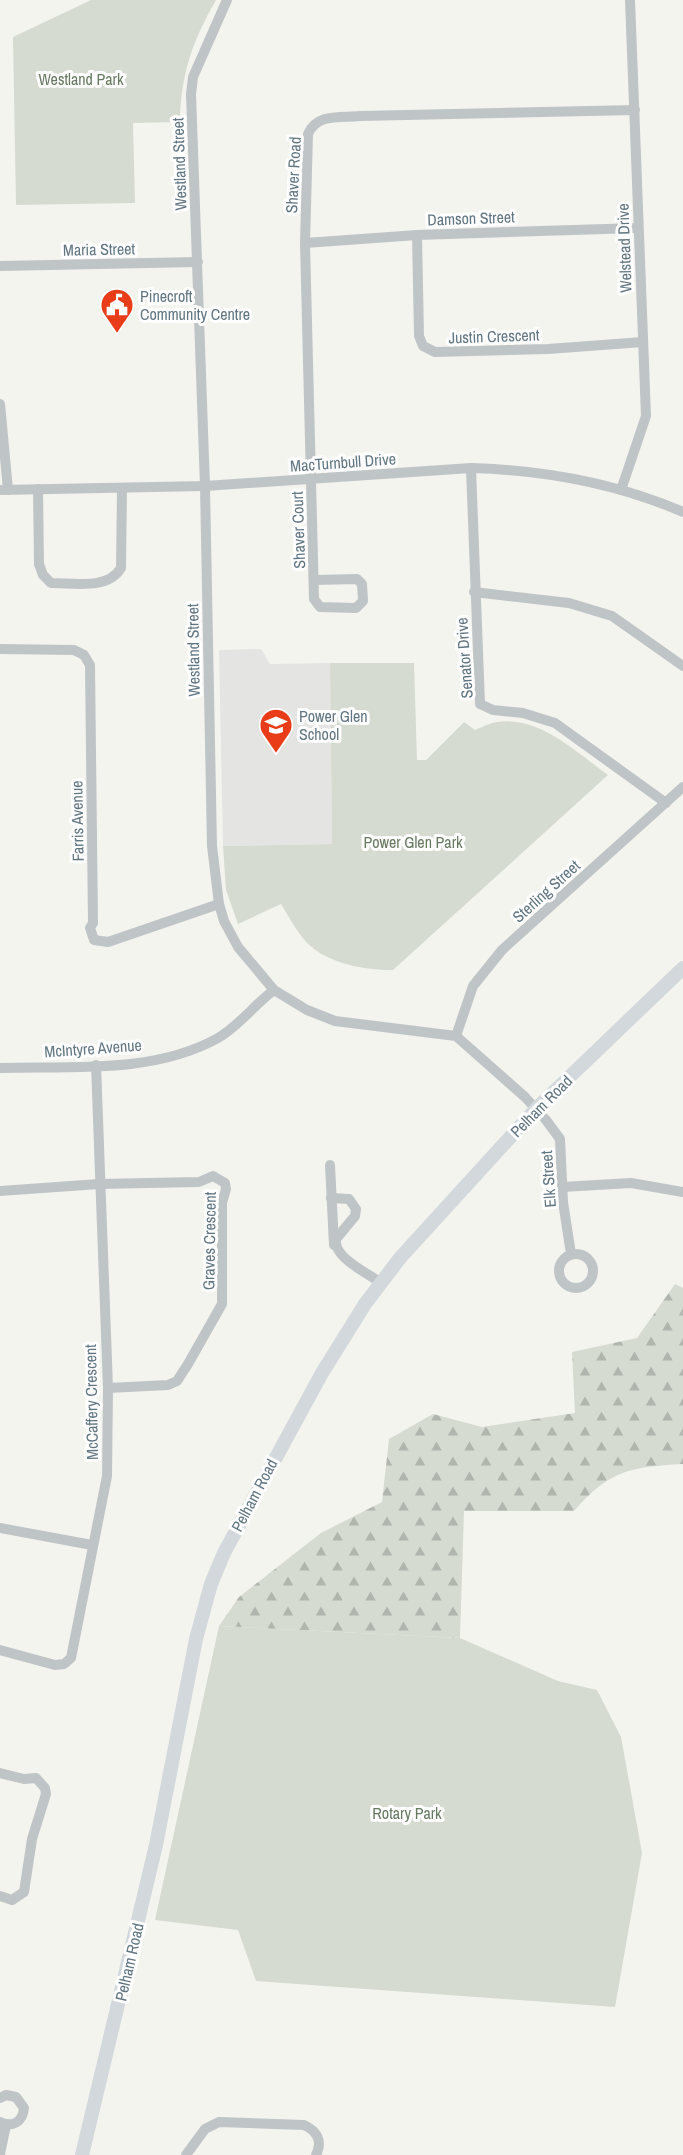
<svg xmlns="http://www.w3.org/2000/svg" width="683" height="2155" viewBox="0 0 683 2155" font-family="'Archivo Narrow',sans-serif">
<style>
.built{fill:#e4e5e3}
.green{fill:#d5dbd0}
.forest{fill:url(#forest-firs)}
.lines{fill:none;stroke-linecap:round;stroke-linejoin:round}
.minor{stroke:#bfc4c6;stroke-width:10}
.major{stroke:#d2d8dc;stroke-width:14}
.labels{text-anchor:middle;stroke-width:6;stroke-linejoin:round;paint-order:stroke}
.park-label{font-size:16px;fill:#677961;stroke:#fff}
.street-label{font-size:16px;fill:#627682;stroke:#fff}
.poi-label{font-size:16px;fill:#627682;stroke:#fff;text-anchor:start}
</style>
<defs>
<pattern id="forest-firs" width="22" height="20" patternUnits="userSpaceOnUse" patternTransform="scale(1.5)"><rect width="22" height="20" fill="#d5dbd0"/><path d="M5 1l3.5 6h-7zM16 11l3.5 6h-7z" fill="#b0b6ae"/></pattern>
</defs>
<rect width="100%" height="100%" fill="#f4f4ef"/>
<path class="built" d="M261,649L270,664L330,663L332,844L223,846L219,650Z"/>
<g class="green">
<path d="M91,0H216C192,42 181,74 180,122L133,123L135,203L16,205L13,37Z"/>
<path d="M330,663H414L417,760H426L464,722L475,730C482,727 490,723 497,722C540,716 577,753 608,775L393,970C362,970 322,963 302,937C294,927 288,915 281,904L238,924L226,890L223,846L332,844Z"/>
<path d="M219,1626L460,1638L558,1681L597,1690L621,1737L642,1853L615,2007L256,1981L238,1930L155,1920Z"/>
</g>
<path class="forest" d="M675,1284L683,1288V1464C630,1467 610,1470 574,1511H464L460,1638L219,1626L239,1597L321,1533L382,1502L389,1439L433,1414L482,1427L575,1413L572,1352L637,1338Z"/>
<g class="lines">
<g class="minor">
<path d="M227,0L193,77L191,94L205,486L212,846L219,904L224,921L238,947L274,990L307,1010L335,1021L456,1036L525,1097L546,1120L560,1139L563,1202L571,1254"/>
<path d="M417,235L419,336L423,346L435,352L548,349L643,342"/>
<path d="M305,243L417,235L638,228"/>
<path d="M0,266L198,262"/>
<path d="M0,404L8,490"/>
<path d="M471,468L480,704L493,710L523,713L555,723L666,803"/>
<path d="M38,489L39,564L43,575L51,583C74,583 108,590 121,568L122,489"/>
<path d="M0,490L205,486L471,468C544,470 616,483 683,512"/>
<path d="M621,490L646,416L630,0"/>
<path d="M315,580L357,579L362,584L363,601L356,608L320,607L314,599L305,243L308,134C317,113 340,118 360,116L635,110"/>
<path d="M474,592L569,603L612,616L683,666"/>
<path d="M0,649L74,650L84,655L90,665L93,923L90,928L94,940L108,942L219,904"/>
<path d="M456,1036L473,986L502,950L683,787"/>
<path d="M0,1068C71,1066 154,1074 218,1038C239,1026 255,1004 274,990"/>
<path d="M330,1165L334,1245"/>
<path d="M562,1187L631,1183L683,1192"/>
<path d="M0,1191L99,1184L199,1182L213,1176L225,1183L226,1189L222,1203V1304L188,1364L177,1381L168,1385L108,1388"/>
<path d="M331,1198L349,1199L356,1209L355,1216L336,1239C333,1258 368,1273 381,1283"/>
<circle cx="576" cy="1271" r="17"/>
<path d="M0,1528L92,1545"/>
<path d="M0,1650L55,1665L64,1664L71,1658L107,1476L108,1388L96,1065"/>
<path d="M0,1773L24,1779L36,1778L45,1788L46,1794L32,1839L24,1892L12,1900L0,1896"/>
<path d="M0,2098L6,2095L16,2097L24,2108C23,2122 12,2128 0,2122"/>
<path d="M0,2154L6,2125"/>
<path d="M186,2155L205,2129L219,2122L304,2125C317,2131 323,2141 316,2155"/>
</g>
<path class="major" d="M82,2155L156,1845L196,1639L211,1584L224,1553L322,1373L365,1304L400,1258L536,1109L683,968"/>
</g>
<defs>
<g id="civic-pin" transform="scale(1.725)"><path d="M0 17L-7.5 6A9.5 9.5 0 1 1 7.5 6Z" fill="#e93d1a" stroke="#fff"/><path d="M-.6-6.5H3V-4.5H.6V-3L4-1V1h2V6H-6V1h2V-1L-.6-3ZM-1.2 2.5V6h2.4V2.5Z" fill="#fff"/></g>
<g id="school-pin" transform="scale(1.725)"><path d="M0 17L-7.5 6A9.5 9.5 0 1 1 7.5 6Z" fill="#e93d1a" stroke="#fff"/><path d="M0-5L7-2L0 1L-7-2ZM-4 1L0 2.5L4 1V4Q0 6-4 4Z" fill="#fff"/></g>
</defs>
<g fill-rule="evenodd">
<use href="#civic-pin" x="117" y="305"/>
<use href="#school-pin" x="276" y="725"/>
</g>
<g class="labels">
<g class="park-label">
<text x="81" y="85">Westland Park</text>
<text x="413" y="848">Power Glen Park</text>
<text x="407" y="1819">Rotary Park</text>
</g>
<g class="street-label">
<text transform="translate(179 164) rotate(-92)" y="6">Westland Street</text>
<text transform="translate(293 175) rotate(-87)" y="6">Shaver Road</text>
<text transform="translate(471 218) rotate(-2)" y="6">Damson Street</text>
<text transform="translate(624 248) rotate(-92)" y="6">Welstead Drive</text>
<text transform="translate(99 249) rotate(-1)" y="6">Maria Street</text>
<text transform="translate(494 336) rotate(-2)" y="6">Justin Crescent</text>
<text transform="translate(343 462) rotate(-4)" y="6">MacTurnbull Drive</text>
<text transform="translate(298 530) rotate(-92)" y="6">Shaver Court</text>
<text transform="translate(193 650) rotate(-91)" y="6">Westland Street</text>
<text transform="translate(464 658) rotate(-94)" y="6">Senator Drive</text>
<text transform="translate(77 821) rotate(-91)" y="6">Farris Avenue</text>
<text transform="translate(546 891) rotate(-42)" y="6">Sterling Street</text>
<text transform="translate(93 1048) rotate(-4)" y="6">McIntyre Avenue</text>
<text transform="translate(541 1106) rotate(-45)" y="6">Pelham Road</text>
<text transform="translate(548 1179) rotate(-94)" y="6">Elk Street</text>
<text transform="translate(209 1241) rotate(-89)" y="6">Graves Crescent</text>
<text transform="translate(91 1402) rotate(-91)" y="6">McCaffery Crescent</text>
<text transform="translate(254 1495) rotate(-62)" y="6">Pelham Road</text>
<text transform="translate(129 1962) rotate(-77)" y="6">Pelham Road</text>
</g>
<g class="poi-label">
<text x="140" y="302">Pinecroft<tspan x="140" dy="18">Community Centre</tspan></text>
<text x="299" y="722">Power Glen<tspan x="299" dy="18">School</tspan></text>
</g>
</g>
</svg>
